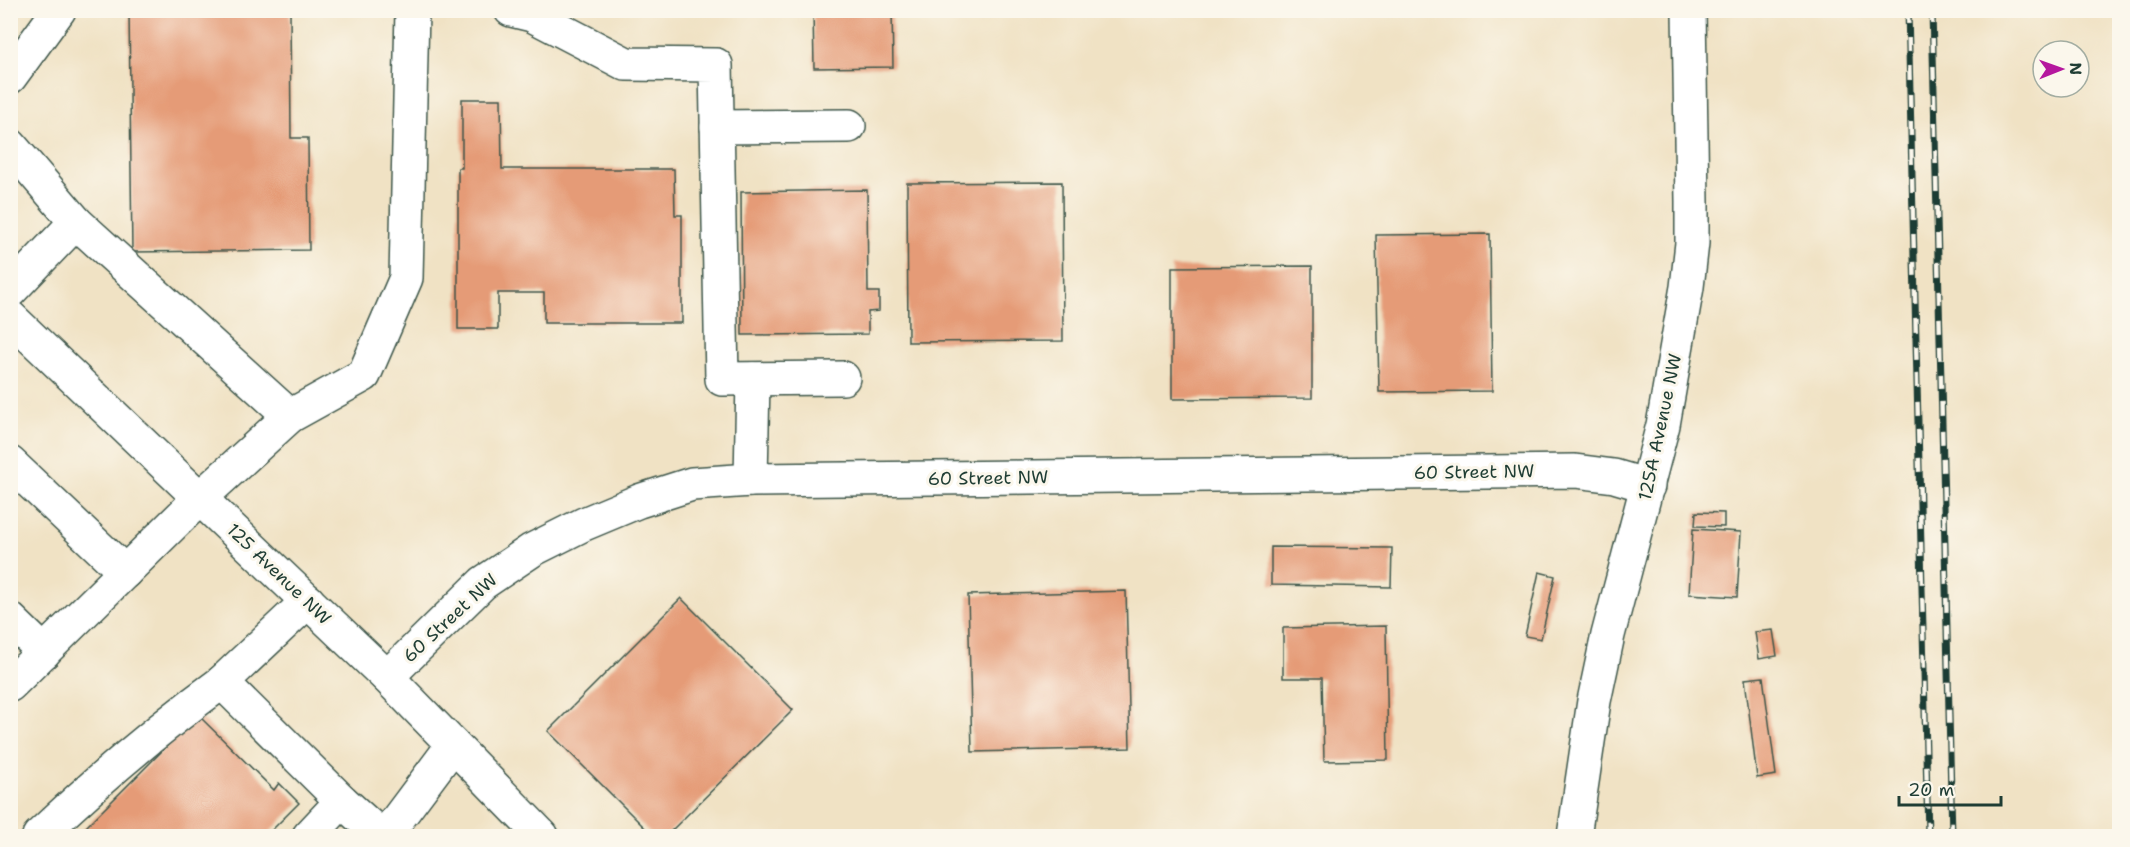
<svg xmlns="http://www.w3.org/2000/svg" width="2130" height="847" viewBox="0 0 2130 847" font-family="'Shantell Sans',sans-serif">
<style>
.building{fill:#e59b77}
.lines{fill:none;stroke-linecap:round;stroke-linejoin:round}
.minor-casing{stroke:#3e564a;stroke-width:36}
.minor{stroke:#fff;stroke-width:33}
.rail-casing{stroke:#1f3d34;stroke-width:7}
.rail{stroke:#fbf7ec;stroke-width:4.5;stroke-dasharray:14;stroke-linecap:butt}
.labels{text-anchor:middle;stroke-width:6;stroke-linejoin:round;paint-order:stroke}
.street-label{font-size:18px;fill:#1f3d34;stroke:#fbf7ec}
</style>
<rect width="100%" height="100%" fill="#fbf7ec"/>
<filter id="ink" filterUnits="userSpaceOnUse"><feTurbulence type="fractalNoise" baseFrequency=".0167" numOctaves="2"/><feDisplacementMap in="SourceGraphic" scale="12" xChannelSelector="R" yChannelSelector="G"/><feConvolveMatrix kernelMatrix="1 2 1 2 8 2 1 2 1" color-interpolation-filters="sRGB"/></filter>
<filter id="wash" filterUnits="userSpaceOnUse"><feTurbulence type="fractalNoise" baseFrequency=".008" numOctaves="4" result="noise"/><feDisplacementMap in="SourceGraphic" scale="24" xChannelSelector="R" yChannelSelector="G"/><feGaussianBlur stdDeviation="1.35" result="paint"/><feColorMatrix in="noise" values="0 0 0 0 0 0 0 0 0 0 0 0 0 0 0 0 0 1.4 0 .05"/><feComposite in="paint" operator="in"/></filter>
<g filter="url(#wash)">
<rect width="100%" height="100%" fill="#f0e2c4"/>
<g id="blocks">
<g class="building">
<path d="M290,10L291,138H308L309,250L132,252L129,11Z"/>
<path d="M813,10H892L893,67L814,68Z"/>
<path d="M462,99H501L502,169H674L675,215H682V323H544V293H498V329H458V168H462Z"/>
<path d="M1062,182L1063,341L908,342L907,183Z"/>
<path d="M867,190L868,292H879V311L868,312V334L742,335L741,192Z"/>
<path d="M1490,234L1492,391L1379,392L1376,235Z"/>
<path d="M1312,266V398L1172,399V267Z"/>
<path d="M1696,512L1724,513V527L1695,526Z"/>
<path d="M1693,529L1741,532L1737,597L1689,594Z"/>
<path d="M1271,547L1392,548L1391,587L1271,585Z"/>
<path d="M1539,572L1555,576L1541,639L1525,636Z"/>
<path d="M1126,591L1130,748L972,752L968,595Z"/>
<path d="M681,598L793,710L666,836H653L548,731Z"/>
<path d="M1386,626L1388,760L1324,761L1322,678H1283V628Z"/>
<path d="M1773,630L1777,656L1759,659L1755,632Z"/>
<path d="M1763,677L1776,775L1757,778L1745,679Z"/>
<path d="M198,715L274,790L279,783L299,803L266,836H77Z"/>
</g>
</g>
</g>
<g filter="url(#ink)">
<use href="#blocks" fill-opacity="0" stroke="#3e564a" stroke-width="1.5"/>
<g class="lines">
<g class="minor-casing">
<g id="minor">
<path d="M511,10L532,15L626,64L716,65L722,379L843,378"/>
<path d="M10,77L59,10"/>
<path d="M717,127L849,126"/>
<path d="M10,145L76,222L10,291"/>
<path d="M76,222L290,416"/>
<path d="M10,317L387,677L542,836"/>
<path d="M10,463L125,572"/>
<path d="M751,480L753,379"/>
<path d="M308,601L222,682L342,801L381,836"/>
<path d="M10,619L44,652"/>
<path d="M387,677L483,583L532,550L584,524L639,501L692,484L751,480L1575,471L1614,476L1648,486"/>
<path d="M10,685L200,498L290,416L364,375L406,278L412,10"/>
<path d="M39,836C98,780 156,730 222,682"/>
<path d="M309,836L342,801"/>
<path d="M385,836L453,745"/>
<path d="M1574,836L1594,701L1608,635L1663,425L1687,287L1692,243V202L1689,10"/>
</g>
</g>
<use href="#minor" class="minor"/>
<g class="rail-casing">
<g id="rail">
<path d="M1908,10L1928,836"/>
<path d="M1932,10L1952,836"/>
</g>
</g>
<use href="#rail" class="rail"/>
</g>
</g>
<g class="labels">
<g class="street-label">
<text transform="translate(1660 427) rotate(-78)" y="6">125A Avenue NW</text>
<text transform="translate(1474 472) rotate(-1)" y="6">60 Street NW</text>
<text transform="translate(988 478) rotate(-1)" y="6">60 Street NW</text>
<text transform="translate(279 574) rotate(44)" y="6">125 Avenue NW</text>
<text transform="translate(450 618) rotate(-43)" y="6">60 Street NW</text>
</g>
</g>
<rect width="2130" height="847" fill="none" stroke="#fbf7ec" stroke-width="36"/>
<g transform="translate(2061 69) rotate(89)"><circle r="28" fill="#fbf7ec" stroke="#a3ada2" stroke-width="1.5"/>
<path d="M0-4.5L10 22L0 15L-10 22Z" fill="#b5179e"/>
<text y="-9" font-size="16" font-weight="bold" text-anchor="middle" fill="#1f3d34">N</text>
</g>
<path d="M1899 796v9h102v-9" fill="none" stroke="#1f3d34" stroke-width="3"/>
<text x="1908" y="796" font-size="18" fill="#1f3d34" stroke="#fbf7ec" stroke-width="4.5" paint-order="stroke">20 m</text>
</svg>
